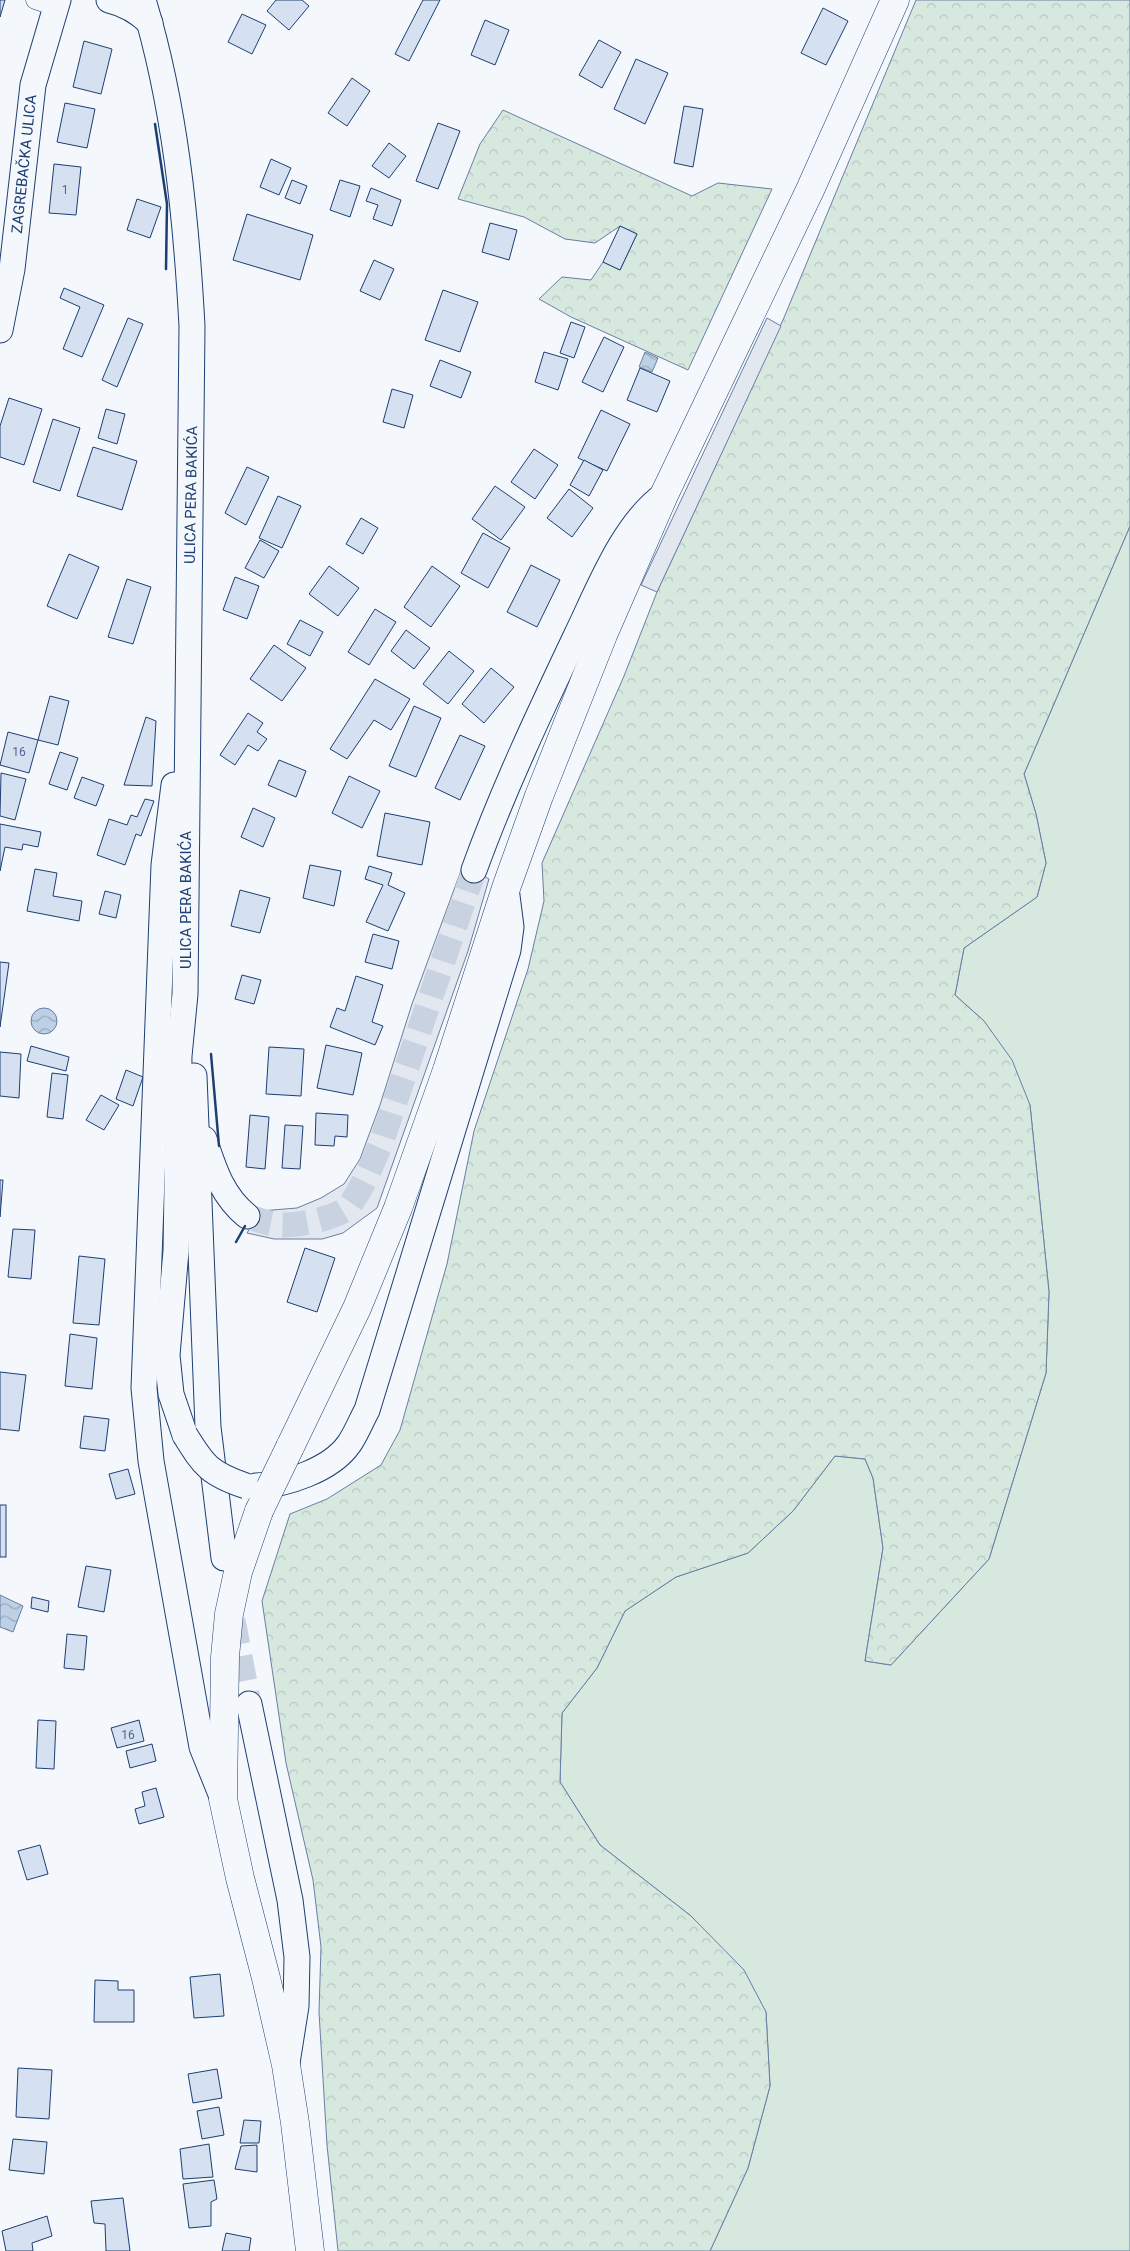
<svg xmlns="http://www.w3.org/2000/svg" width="1130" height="2251" viewBox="0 0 1130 2251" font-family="Roboto,sans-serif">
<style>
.grass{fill:#d7e8df;stroke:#687fa3}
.forest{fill:url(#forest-crowns);stroke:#687fa3}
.parking{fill:#e3e8f0;stroke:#687fa3}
.water{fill:url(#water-waves);stroke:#687fa3}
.building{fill:#d5e0f0;stroke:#1d3f73}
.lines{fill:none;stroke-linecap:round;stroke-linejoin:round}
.secondary-tunnel{stroke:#c9d2e0;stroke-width:25;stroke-dasharray:25 12;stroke-linecap:butt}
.street-casing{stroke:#1d3f73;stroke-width:19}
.secondary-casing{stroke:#1d3f73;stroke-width:27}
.primary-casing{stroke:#1d3f73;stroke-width:29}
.street{stroke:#f4f7fb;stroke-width:18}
.secondary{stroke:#f4f7fb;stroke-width:25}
.primary{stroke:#f4f7fb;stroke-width:28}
.secondary-bridge-casing{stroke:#1d3f73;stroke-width:27;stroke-linecap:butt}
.primary-bridge-casing{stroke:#1d3f73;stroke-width:29;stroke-linecap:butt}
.secondary-bridge{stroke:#f4f7fb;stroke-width:25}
.primary-bridge{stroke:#f4f7fb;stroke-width:28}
.wall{stroke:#1d3f73;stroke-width:2.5}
.labels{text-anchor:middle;stroke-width:4;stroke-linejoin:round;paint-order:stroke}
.number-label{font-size:12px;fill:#4b6792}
.street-label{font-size:15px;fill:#1d3f73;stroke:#f4f7fb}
</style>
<defs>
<pattern id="forest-crowns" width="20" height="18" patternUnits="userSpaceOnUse" patternTransform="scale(1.25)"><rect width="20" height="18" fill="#d7e8df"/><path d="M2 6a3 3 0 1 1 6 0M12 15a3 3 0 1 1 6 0" fill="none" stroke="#b8c8c3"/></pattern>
<pattern id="water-waves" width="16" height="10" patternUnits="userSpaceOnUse" patternTransform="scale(1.25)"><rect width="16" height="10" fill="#bed0e5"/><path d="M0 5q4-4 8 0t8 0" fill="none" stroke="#9aaabe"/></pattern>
</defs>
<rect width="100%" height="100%" fill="#f4f7fb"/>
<path class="grass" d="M1130,526V2251H710L748,2168L770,2086L766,2012L691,1916L600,1845L560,1782L562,1713L597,1668L625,1611L676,1577L748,1553L793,1511L835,1456L865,1459L873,1478L883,1548L865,1661L891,1665L989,1559L1046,1373L1049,1292L1030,1105L984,1021L955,995L964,948L1037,897L1046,863L1036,814L1024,774Z"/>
<g class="forest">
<path d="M916,0H1130V526L1024,774L1036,814L1046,863L1037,897L964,948L955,995L984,1021L1012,1060L1030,1105L1049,1292L1046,1373L989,1559L891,1665L865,1661L883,1548L873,1478L865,1459L835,1456L793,1511L748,1553L676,1577L625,1611L597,1668L562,1713L560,1782L600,1845L691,1916L744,1970L766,2012L770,2086L748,2168L710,2251H338L327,2145L319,2012L321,1947L313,1880L286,1763L262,1601L290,1514L327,1499L381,1465L400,1430L447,1264L474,1131L528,969L544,901L542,863L624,676L657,592L783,320Z"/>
<path d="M503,110L692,196L718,183L772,189L688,370L571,317L539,299L562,277L591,280L603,262L620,270L637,234L620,226L595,243L565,239L524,217L458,199L480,144Z"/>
</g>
<g class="parking">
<path d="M767,318L781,326L657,592L641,585Z"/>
<path d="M463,865L489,879L468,951L377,1208L343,1233L322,1239H274L247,1233L260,1211L297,1208L321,1198L344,1184L360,1159L380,1105L412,1004Z"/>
</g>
<g class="water">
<path d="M645,352L658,358L652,372L639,367Z"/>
<circle cx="44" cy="1021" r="13"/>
<path d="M0,1595L23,1606L13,1632L0,1627Z"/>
</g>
<g class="building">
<path d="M0,0H5L0,17Z"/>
<path d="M276,0H302L309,6L289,30L267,11Z"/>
<path d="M423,0H440L409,61L395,54Z"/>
<path d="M823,8L848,21L826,65L801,53Z"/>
<path d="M242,14L266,25L252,54L228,42Z"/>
<path d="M485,20L509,30L495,65L471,55Z"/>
<path d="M599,40L621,52L602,88L579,75Z"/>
<path d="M84,41L112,49L101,94L73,87Z"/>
<path d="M636,59L668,73L645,124L614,109Z"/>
<path d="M352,78L370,91L347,126L328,113Z"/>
<path d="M65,103L95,109L87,148L57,142Z"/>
<path d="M684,106L703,109L693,167L674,163Z"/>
<path d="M438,123L460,131L438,189L416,181Z"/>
<path d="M389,143L406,156L389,178L372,166Z"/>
<path d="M271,159L291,168L279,195L260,187Z"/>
<path d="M54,164L81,167L76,215L49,213Z"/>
<path d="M292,180L307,186L300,204L285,198Z"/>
<path d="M340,180L360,186L350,217L330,210Z"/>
<path d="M371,188L401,200L392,226L373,219L378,205L366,201Z"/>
<path d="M137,199L161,207L150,238L127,230Z"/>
<path d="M247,214L313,235L300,280L233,260Z"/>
<path d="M490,223L517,230L509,260L482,252Z"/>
<path d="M620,226L637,234L620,270L603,262Z"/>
<path d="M374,260L394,269L380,300L360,291Z"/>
<path d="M64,288L104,305L82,357L63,349L80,307L60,298Z"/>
<path d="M443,290L478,302L460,352L425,340Z"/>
<path d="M128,318L143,324L117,387L102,380Z"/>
<path d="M571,322L585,327L574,358L560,353Z"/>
<path d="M604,337L624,347L603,392L582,382Z"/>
<path d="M544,352L568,359L558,390L535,382Z"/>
<path d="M440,360L471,372L461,398L430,386Z"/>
<path d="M640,368L670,381L657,412L627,400Z"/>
<path d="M392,389L413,395L404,428L383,422Z"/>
<path d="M9,398L42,409L24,465L0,457V426Z"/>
<path d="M106,409L125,414L117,444L98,438Z"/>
<path d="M601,410L630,424L607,471L578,458Z"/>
<path d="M53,419L80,428L60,491L33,482Z"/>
<path d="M93,447L137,461L122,510L77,496Z"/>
<path d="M534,449L558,465L535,499L511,482Z"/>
<path d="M584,460L603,470L589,496L570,485Z"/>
<path d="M247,467L269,477L246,525L225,513Z"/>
<path d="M495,486L525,507L501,540L472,519Z"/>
<path d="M569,489L593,508L572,537L547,518Z"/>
<path d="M278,496L301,506L282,548L259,538Z"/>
<path d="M361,518L378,528L363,554L346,544Z"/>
<path d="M483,533L510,548L488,588L461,573Z"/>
<path d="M260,540L279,551L264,578L245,568Z"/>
<path d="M69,554L99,567L77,619L47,606Z"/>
<path d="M531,565L560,580L537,627L507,612Z"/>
<path d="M329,566L359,588L338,616L309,594Z"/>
<path d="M432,566L460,586L431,627L404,607Z"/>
<path d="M235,577L259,586L247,619L223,610Z"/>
<path d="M127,579L151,587L133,644L108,637Z"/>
<path d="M375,609L396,622L369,665L348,652Z"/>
<path d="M300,620L323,632L310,656L287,644Z"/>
<path d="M406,630L430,648L414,669L391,651Z"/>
<path d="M274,645L306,668L282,701L250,679Z"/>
<path d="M449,651L474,671L448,704L423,684Z"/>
<path d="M491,668L514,687L484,723L462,704Z"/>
<path d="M375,679L410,699L391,730L374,720L347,759L330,749Z"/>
<path d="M50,696L69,701L58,745L38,740Z"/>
<path d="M414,706L441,718L416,777L389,766Z"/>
<path d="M248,713L263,723L257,732L267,739L258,751L248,745L235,765L220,755Z"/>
<path d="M146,717L156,721L152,786L124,785Z"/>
<path d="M8,732L38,740L29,773L0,765Z"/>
<path d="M460,735L485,746L460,800L435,788Z"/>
<path d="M60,752L78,758L67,790L49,784Z"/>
<path d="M279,760L306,771L296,797L268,785Z"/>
<path d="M1,773L26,779L15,820L0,816Z"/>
<path d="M349,776L380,791L362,828L332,813Z"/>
<path d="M82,777L104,785L96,806L74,798Z"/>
<path d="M145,799L154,801L141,836L136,834L125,865L97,855L109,819L127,825L131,815L137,817Z"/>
<path d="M253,808L275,818L263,847L241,837Z"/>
<path d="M385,813L430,822L422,865L377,856Z"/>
<path d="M0,824L41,832L38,847L23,844L22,850L5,847L0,871Z"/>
<path d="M310,865L341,871L334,906L303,898Z"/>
<path d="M369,866L392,873L388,885L405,893L388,931L366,922L383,885L365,879Z"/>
<path d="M35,869L57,873L53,896L82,901L79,921L27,911Z"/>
<path d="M240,890L270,898L260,933L231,926Z"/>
<path d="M105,891L121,895L116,918L99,914Z"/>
<path d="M373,934L399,941L392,969L365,962Z"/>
<path d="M0,962L9,963L0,1027Z"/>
<path d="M242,975L261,980L254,1004L235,999Z"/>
<path d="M356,976L383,985L372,1022L383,1026L375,1045L330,1027L337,1008L345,1011Z"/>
<path d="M326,1045L362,1053L353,1095L317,1088Z"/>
<path d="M31,1046L69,1057L66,1071L27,1061Z"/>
<path d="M269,1047L304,1049L301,1096L266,1094Z"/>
<path d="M0,1052L21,1054L19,1098L0,1096Z"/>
<path d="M126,1070L143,1077L133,1106L116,1099Z"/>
<path d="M52,1073L68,1075L63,1119L47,1117Z"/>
<path d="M101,1095L119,1105L104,1130L86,1120Z"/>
<path d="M316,1113L348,1115L347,1137L335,1136L334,1146L315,1145Z"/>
<path d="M250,1115L269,1117L265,1169L246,1167Z"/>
<path d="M285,1125L303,1126L300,1169L282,1168Z"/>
<path d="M0,1180H3L0,1217Z"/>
<path d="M13,1229L35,1230L31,1279L8,1277Z"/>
<path d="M305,1248L335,1258L317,1312L287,1302Z"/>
<path d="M79,1256L105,1259L99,1325L73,1323Z"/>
<path d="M70,1334L97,1338L92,1389L65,1386Z"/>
<path d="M0,1372L26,1375L19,1431L0,1429Z"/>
<path d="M84,1416L109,1419L105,1451L80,1448Z"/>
<path d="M128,1469L135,1494L116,1499L109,1474Z"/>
<rect x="0" y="1505" width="6" height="52"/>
<path d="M86,1566L111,1570L104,1612L78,1607Z"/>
<path d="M32,1597L49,1601L48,1612L31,1608Z"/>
<path d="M67,1634L87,1636L84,1670L64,1668Z"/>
<path d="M38,1720L56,1721L54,1769L36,1768Z"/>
<path d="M139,1720L144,1741L117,1748L111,1728Z"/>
<path d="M152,1744L156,1761L130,1768L126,1751Z"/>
<path d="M156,1788L164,1817L139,1824L135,1809L145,1806L142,1792Z"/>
<path d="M40,1845L48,1874L27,1880L18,1851Z"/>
<path d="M220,1974L224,2016L194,2018L190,1977Z"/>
<path d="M95,1980L118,1981V1990H134V2022H94Z"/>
<path d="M18,2068L52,2070L49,2119L16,2117Z"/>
<path d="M217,2069L222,2098L193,2103L188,2074Z"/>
<path d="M219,2107L224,2135L202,2139L197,2111Z"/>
<path d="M244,2120L261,2121L259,2143H240Z"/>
<path d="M13,2139L47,2142L44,2174L9,2170Z"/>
<path d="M209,2144L213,2177L183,2179L180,2149Z"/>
<path d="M257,2145V2172L235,2169L241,2146Z"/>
<path d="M214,2180L217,2199L211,2202V2226L189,2228L183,2184Z"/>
<path d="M123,2198L130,2251H106L105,2224L94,2223L91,2201Z"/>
<path d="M47,2216L52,2236L32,2243L33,2251H6L2,2231Z"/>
<path d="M226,2233L251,2238L249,2251H222Z"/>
</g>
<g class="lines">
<g class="secondary-tunnel">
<path d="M247,1216C258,1220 269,1224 281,1225C297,1226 340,1218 350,1205C363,1187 371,1166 380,1146L474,870"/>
<path d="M233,1620L249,1704"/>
</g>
<g class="street-casing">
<path id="street" d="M35,0L56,7"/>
</g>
<g class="secondary-casing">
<g id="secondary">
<path d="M109,0C126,4 138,11 150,23"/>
<path d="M143,0C175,105 186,216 192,326L185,994L179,1056L176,1251L167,1355L171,1394L185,1435"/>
<path d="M0,330L12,269L33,85L58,0"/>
<path d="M174,785L164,865L144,1388L151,1461L202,1747L223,1799"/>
<path d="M474,870C503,790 540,712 576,636C598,591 623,524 664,495"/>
<path d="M194,1076L208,1427L224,1558"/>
<path d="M204,1139C214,1169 222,1196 247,1216"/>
<path d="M256,1486C285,1485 331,1470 349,1444C356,1434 361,1421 367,1410L508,950L511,927L506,888"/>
<path d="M249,1704L290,1900L297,1957L296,2006L287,2063"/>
</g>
</g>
<g class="primary-casing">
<g id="primary">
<path d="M290,1447L357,1308L398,1208L447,1070L506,888L539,796L603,635L664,495L810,190L895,0"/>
<path d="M259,1511L238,1572L229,1614L225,1657L223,1799L240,1878L266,1978L286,2065L295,2123L310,2251"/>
</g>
</g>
<use href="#street" class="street"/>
<use href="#secondary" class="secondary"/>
<use href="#primary" class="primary"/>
<g class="secondary-bridge-casing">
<path id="secondary-bridge" d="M185,1435C204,1466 210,1474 246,1486"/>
</g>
<g class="primary-bridge-casing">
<path id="primary-bridge" d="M259,1511L290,1447"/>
</g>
<use href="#secondary-bridge" class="secondary-bridge"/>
<use href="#primary-bridge" class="primary-bridge"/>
<g class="wall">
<path d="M155,124L167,204L166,269"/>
<path d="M211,1054L219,1146"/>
<path d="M236,1242L245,1226"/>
</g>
</g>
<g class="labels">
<g class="number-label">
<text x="65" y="194">1</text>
<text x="19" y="756">16</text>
<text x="128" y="1739">16</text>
</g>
<g class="street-label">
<text transform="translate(24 164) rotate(-84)" y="5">ZAGREBAČKA ULICA</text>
<text transform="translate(191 495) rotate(-89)" y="5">ULICA PERA BAKIĆA</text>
<text transform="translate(186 900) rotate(-90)" y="5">ULICA PERA BAKIĆA</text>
</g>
</g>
</svg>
